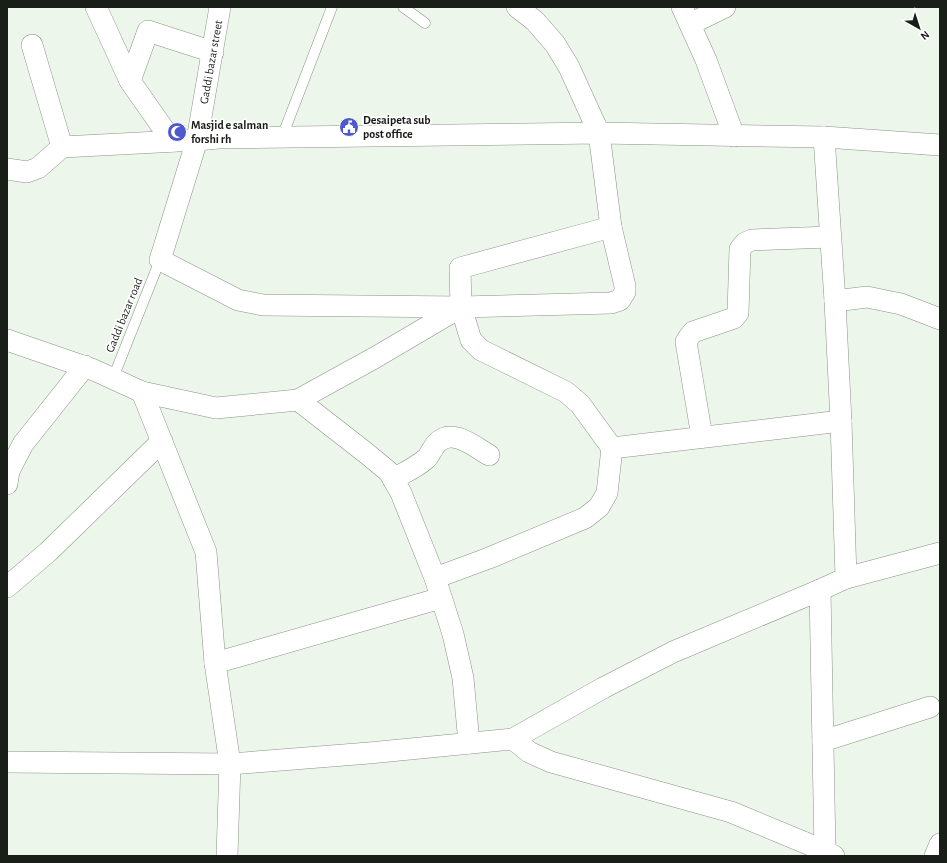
<svg xmlns="http://www.w3.org/2000/svg" width="947" height="863" viewBox="0 0 947 863" font-family="'Alegreya Sans',sans-serif">
<style>
.lines{fill:none;stroke-linecap:round;stroke-linejoin:round}
.service-casing{stroke:#8a9388;stroke-width:11}
.minor-casing{stroke:#8a9388;stroke-width:22}
.service{stroke:#fff;stroke-width:10}
.minor{stroke:#fff;stroke-width:21}
.labels{text-anchor:middle;stroke-width:3.5;stroke-linejoin:round;paint-order:stroke}
.street-label{font-size:12px;fill:#1a1e19;stroke:#fff}
.poi-label{font-size:12px;font-weight:bold;fill:#1a1e19;stroke:#fff;text-anchor:start}
</style>
<rect width="100%" height="100%" fill="#ecf6ea"/>
<g class="lines">
<g class="service-casing">
<g id="service">
<path d="M403,7L425,23"/>
<path d="M282,137L332,7"/>
<path d="M113,378L160,260"/>
</g>
</g>
<g class="minor-casing">
<g id="minor">
<path d="M96,7L130,81L148,31L213,52"/>
<path d="M682,7L706,60L734,136"/>
<path d="M690,24L725,7"/>
<path d="M32,45L62,147L197,140L220,7"/>
<path d="M130,81L172,141"/>
<path d="M7,169L27,172L38,168L62,147"/>
<path d="M835,301L867,297L901,304L940,319"/>
<path d="M461,307L460,268L611,227L599,133L569,67L555,44L535,21L517,7"/>
<path d="M7,340L94,370L142,392L216,408L298,400L376,357L461,307L611,303L620,300L625,292V286L611,227"/>
<path d="M142,392L206,552L215,663L230,764L227,856"/>
<path d="M298,400L366,453L389,472L401,493L435,578L453,634L463,678L469,743"/>
<path d="M702,437L686,342L689,337L693,332L734,318L738,313L740,249L745,243L752,240L830,237"/>
<path d="M612,448L580,404L566,392L481,350L471,340L461,307L263,305L238,300L160,260L197,140L218,138L599,133L824,137L940,145"/>
<path d="M393,479C404,473 417,467 427,458C431,453 433,447 437,443C452,427 475,447 489,455"/>
<path d="M7,484L9,471L23,444L85,366"/>
<path d="M435,578L489,558L585,518L599,507L607,493L612,448L841,421"/>
<path d="M846,578L940,553"/>
<path d="M7,587L48,552L162,441"/>
<path d="M820,590L846,578L841,421L835,301L824,137"/>
<path d="M215,663L441,598"/>
<path d="M823,741L930,707"/>
<path d="M7,762L230,764L369,753L513,739"/>
<path d="M825,851L820,590L673,652L603,688L513,739L529,752L551,762L731,812L825,851L834,856"/>
<path d="M935,856L940,844"/>
</g>
</g>
<use href="#service" class="service"/>
<use href="#minor" class="minor"/>
</g>
<defs>
<g id="civic-disc" transform="scale(1)"><circle r="9.5" fill="#4f58ce" stroke="#fff"/><path d="M-.6-6.5H3V-4.5H.6V-3L4-1V1h2V6H-6V1h2V-1L-.6-3ZM-1.2 2.5V6h2.4V2.5Z" fill="#fff"/></g>
<g id="mosque-disc" transform="scale(1)"><circle r="9.5" fill="#4f58ce" stroke="#fff"/><path d="M3.5-4.9A6 6 0 1 0 3.5 4.9A5 5 0 1 1 3.5-4.9Z" fill="#fff"/></g>
</defs>
<g fill-rule="evenodd">
<use href="#civic-disc" x="349" y="127"/>
<use href="#mosque-disc" x="177" y="132"/>
</g>
<g class="labels">
<g class="street-label">
<text transform="translate(211 62) rotate(-80)" y="4">Gaddi bazar street</text>
<text transform="translate(124 315) rotate(-68)" y="4">Gaddi bazar road</text>
</g>
<g class="poi-label">
<text x="363" y="124">Desaipeta sub<tspan x="363" dy="14">post office</tspan></text>
<text x="191" y="129">Masjid e salman<tspan x="191" dy="14">forshi rh</tspan></text>
</g>
</g>
<rect width="947" height="863" fill="none" stroke="#1a1e19" stroke-width="16"/>
<g transform="translate(919 28) rotate(141)" stroke="#ffffff" stroke-width="3" paint-order="stroke">
<path d="M0-3L7 15L0 10L-7 15Z" fill="#1a1e19"/>
<text y="-6" font-size="11" font-weight="bold" text-anchor="middle" fill="#1a1e19">N</text>
</g>
</svg>
